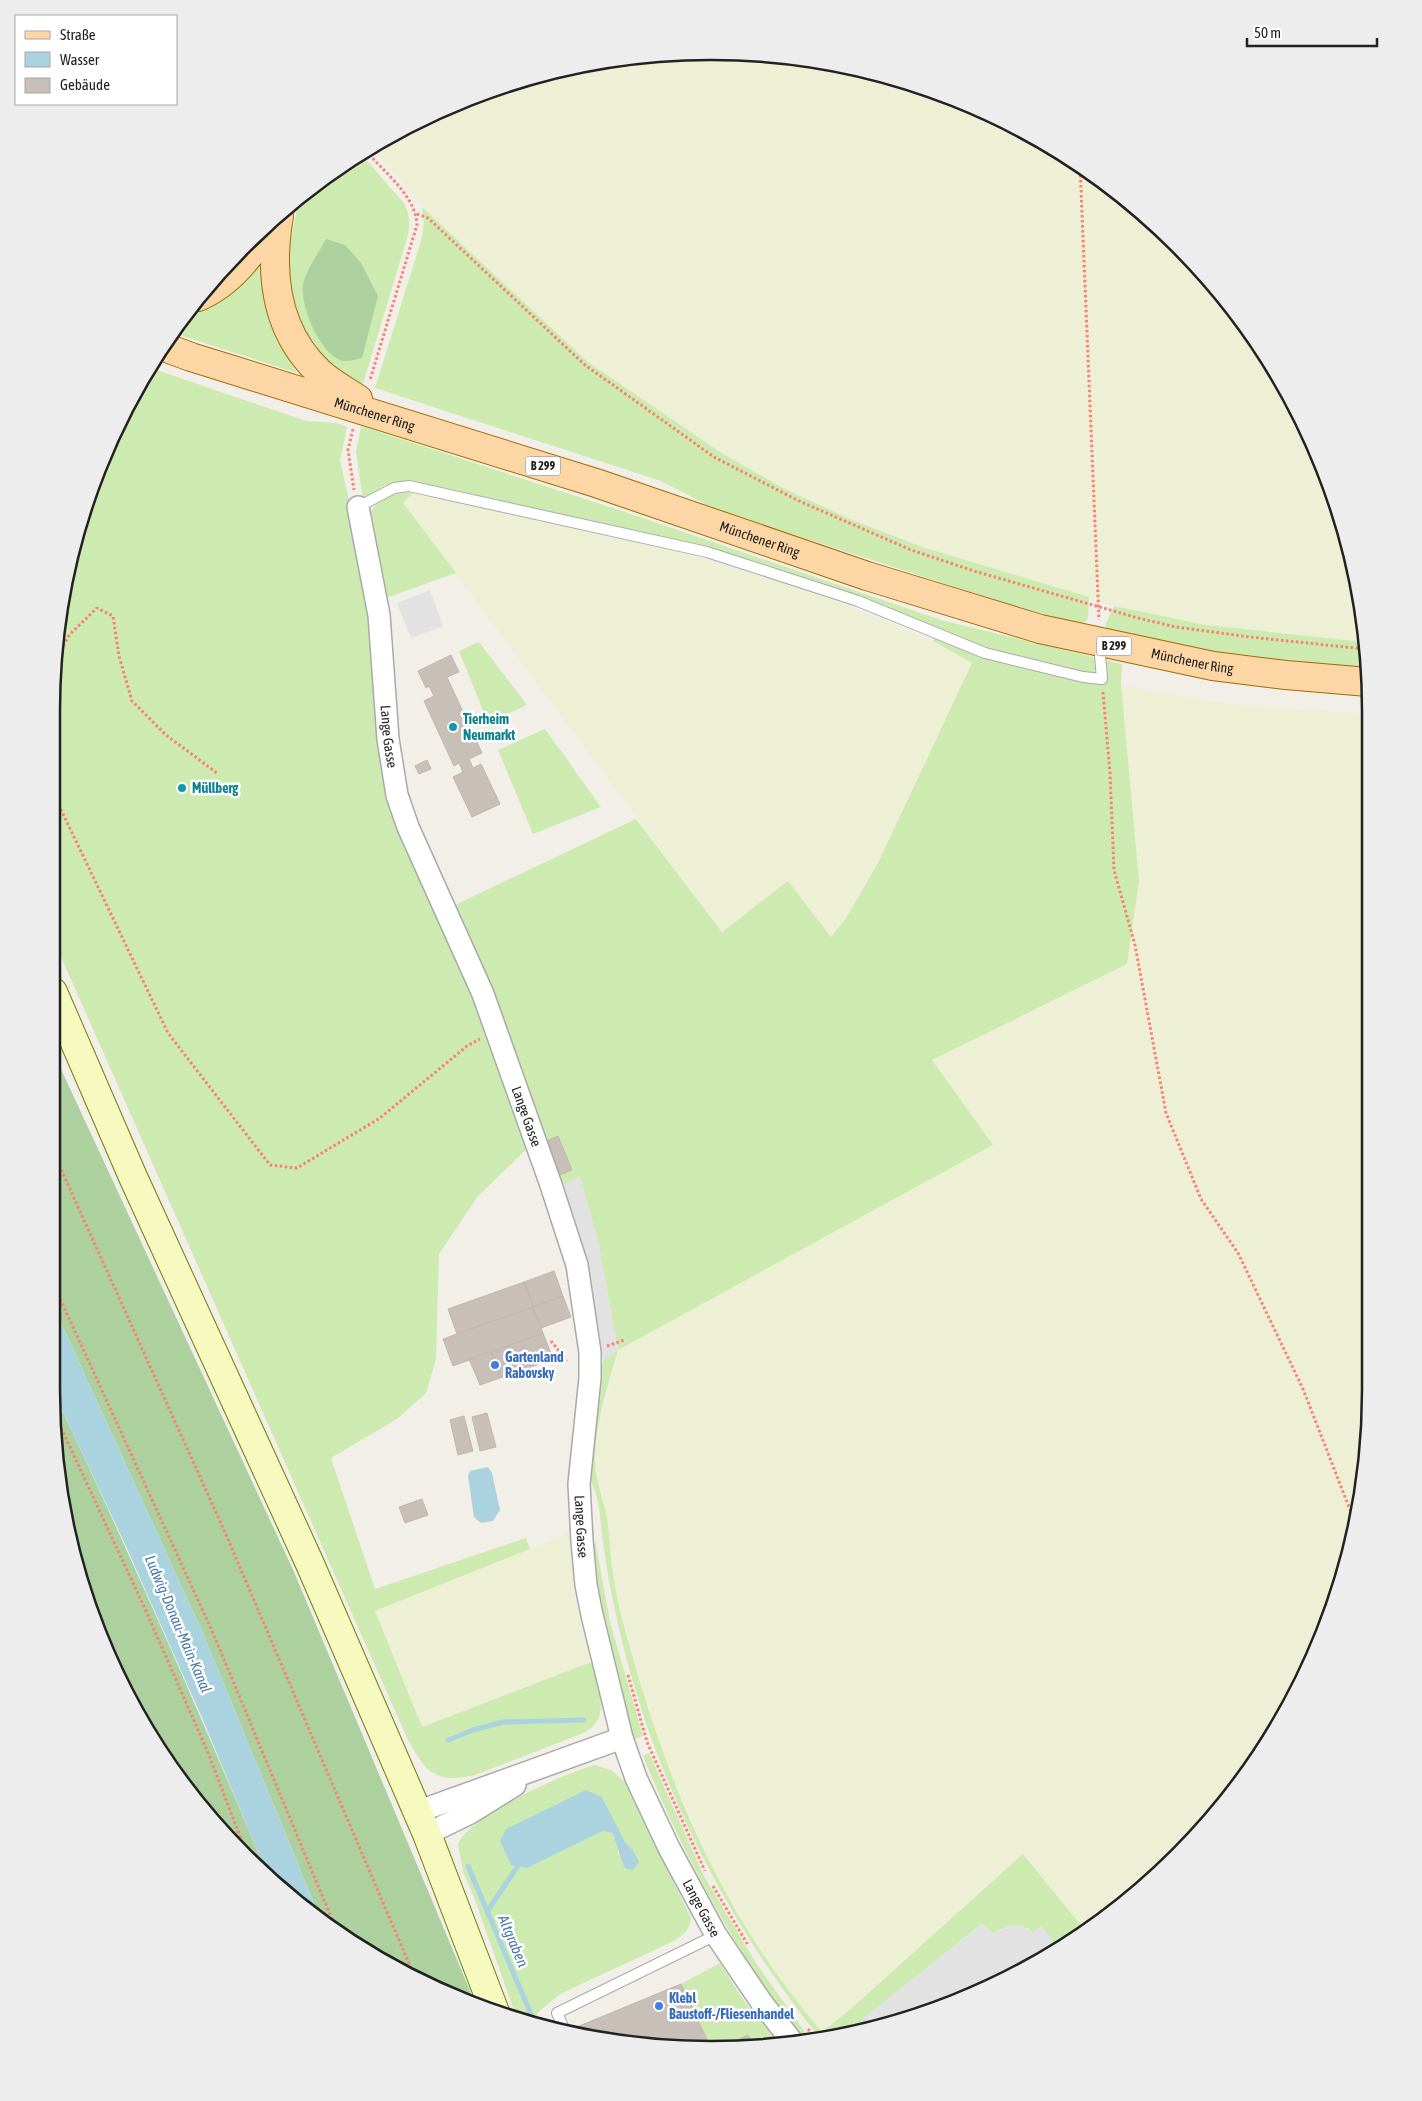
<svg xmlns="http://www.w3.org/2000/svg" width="1422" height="2101" viewBox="0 0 1422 2101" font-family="'Asap Condensed',sans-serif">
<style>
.farmland{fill:#eef0d5}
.grass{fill:#cdebb0;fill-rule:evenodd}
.forest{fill:#add19e}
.parking{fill:#e2e2e2}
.water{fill:#aad3df}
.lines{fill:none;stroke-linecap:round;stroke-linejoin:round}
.stream{stroke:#aad3df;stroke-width:5}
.building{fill:#c7bfb8;stroke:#c4b6ab}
.service-casing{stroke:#a9a9a9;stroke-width:12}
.minor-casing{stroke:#a9a9a9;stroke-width:24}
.secondary-casing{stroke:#707d05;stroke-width:30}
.primary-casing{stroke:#a06b00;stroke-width:30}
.path{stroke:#fa8072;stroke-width:3;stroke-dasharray:2.5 2.5;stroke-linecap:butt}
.service{stroke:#fff;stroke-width:10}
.minor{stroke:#fff;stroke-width:21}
.secondary{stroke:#f7fabf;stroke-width:28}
.primary{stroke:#fcd6a4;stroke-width:28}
.culture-dot{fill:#0f9aa8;stroke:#fff;stroke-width:2}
.shop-dot{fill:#3f7fe0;stroke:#fff;stroke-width:2}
.labels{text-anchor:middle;stroke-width:5;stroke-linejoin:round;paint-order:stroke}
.shield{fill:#fff;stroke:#646464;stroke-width:1}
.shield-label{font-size:12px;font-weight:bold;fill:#222}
.street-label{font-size:14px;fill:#222;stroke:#fff}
.culture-label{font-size:14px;font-weight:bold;fill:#0d838f;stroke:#fff;text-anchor:start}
.shop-label{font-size:14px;font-weight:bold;fill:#366cbe;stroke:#fff;text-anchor:start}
.water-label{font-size:15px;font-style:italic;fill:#4a7aab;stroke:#fff}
.rim{fill:none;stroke:#222;stroke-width:2.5}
</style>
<rect width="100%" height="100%" fill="#f2efe9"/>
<g class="farmland">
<path d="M711,51L839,64L963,101L1077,162L1177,244L1259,344L1320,458L1358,582L1364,642L1206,625L1114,606L993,571L922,547L850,519L783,488L723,454L588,362L422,207L373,147L458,102L582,64Z"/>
<path d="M413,493L678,552L723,564L826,597L933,641L972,663L877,865L846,918L831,937L788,882L722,932L403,503Z"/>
<path d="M1121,685L1228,704L1371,714V1390L1358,1518L1303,1682L1235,1791L1178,1856L1084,1929L1024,1854L853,2007L822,2033L789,1993L765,1959L717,1879L661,1750L620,1613L614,1585L606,1512L596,1474L595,1459L599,1428L618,1350L993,1145L931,1060L1127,964L1139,880Z"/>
<path d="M569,1533L576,1603L591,1662L422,1727L374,1611Z"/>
</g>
<g class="grass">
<path d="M361,154L403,202C410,214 410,222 408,235L363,384L345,379L319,357L291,308L287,259L299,199L344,163Z"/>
<path d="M422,207L588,362L723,454L783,488L850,519L922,547L1089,597L1088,619L1085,622L1078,624L1011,605L717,510L661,481L375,388L421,241L424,223Z"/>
<path d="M260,262C262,303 277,337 297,373L173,333L182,319L214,304Z"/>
<path d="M151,368L306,421L337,423L347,427L340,460L352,514L371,612L380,762L392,814L460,967L508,1088L529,1147L478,1196L439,1254L436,1359L426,1393L397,1419L331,1458L375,1589L526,1538L530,1549L375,1611L422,1727L591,1662C596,1681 611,1714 590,1729C586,1732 581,1734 576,1736L475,1775C436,1784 426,1773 408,1740L53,939L51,711L64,583L119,419Z"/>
<path d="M361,426L625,512L941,620L1122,664L1121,685L1139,880L1127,964L932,1060L993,1145L618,1350C608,1385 595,1424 595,1461C595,1482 605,1502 608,1524C610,1545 611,1566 615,1587C621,1620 631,1651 640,1682C680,1815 732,1926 822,2032L853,2007L1023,1854L1084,1929L1059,1948L1041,1926L1032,1933L1028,1928L1001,1929L993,1934L982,1924L864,2018L871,2028L840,2037L820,2038C704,1894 626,1719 602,1535C601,1523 600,1510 597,1498C595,1490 590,1481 590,1473C591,1435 598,1397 603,1360L618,1350L599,1246L580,1177L559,1187L481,965L455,905L636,819L722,932L788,881L831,937L846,918L877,865L972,663L933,641L937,628L857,597L757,562L679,540L408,481L385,485L363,500L356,452Z"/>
<path d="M413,493L403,503L456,573L383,599L368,516C377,499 393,492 413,493Z"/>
<path d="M1114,606L1206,625L1364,642L1367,669C1279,661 1192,653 1106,632V623Z"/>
<path d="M479,642L527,705L488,723L459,651Z"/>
<path d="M545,729L601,807L533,834L498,750Z"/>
<path d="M595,1539L610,1622L643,1736L635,1739C622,1703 613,1666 604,1627C598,1600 589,1568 595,1539Z"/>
<path d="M649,1753L704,1876L756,1963L810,2039H802C736,1952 684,1858 643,1756Z"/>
<path d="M595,1765L611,1770L625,1782L691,1918C690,1930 683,1935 674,1941L562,1993L544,2007L537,2014L543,2028L541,2027L517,2019L475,1900L463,1872L458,1844C470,1815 565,1773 595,1765ZM602,1797L625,1842L632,1849L618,1855V1845L612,1833L603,1831L527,1868L511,1865Z"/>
<path d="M720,1963L742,1998L776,2041L752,2043L748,2035L729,2044L710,2046L681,1984Z"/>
</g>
<g class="forest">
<path d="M326,239L345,245L361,263L378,296L362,358C357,359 348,362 343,361C320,356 297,301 304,280C309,266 319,252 326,239Z"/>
<path d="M54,1054L294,1572L476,2005L459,2000L321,1920L202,1631L56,1312Z"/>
<path d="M56,1397C130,1554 200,1713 267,1874L215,1825L163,1757L86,1602L57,1476Z"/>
</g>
<g class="parking">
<path d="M430,590L443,626L411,638L397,603Z"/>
<path d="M580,1176L599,1246L618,1350L603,1360L597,1319L588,1279L559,1187Z"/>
<path d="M983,1924L993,1934L1010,1925H1022L1032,1933L1041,1926L1059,1948L1041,1962L963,2000L871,2028L863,2018Z"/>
</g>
<g class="water">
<path d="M56,1312L202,1631L321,1920L309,1913L267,1874L203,1720L125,1544L56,1397Z"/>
<path d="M488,1467L492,1473L500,1510L493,1521L481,1523L474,1517L468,1476L470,1471Z"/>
<path d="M586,1790L602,1797L625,1842L632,1849L639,1862L633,1870L625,1868C619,1856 618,1845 612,1833L603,1831L527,1868L511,1865L500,1841L506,1829Z"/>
</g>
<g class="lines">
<g class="stream">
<path d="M448,1740L473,1730L503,1722L584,1720"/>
<path d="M468,1866L536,2026"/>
<path d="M488,1910L518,1866"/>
</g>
</g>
<g class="building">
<path d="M451,655L459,672L447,677L482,753L469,759L473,768L481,764L500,804L472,817L453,777L463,772L459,763L454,766L424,701L434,696L429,686L426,688L418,671Z"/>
<path d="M427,760L431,769L419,774L415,766Z"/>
<path d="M558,1136L572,1170L557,1176L544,1142Z"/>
<path d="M554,1271L563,1296L533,1307L524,1282Z"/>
<path d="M524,1282L533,1307L457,1334L448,1309Z"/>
<path d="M563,1296L571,1317L541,1328L533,1307Z"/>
<path d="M533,1307L543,1333L453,1366L443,1339Z"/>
<path d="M543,1333L553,1359L500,1378L491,1352Z"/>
<path d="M491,1352L500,1378L480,1385L469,1359Z"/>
<path d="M487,1413L496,1447L480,1451L472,1417Z"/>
<path d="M464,1416L473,1451L458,1455L450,1420Z"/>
<path d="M422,1499L428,1515L405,1523L399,1507Z"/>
<path d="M681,1984L710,2046L668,2048L574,2033L572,2029Z"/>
<path d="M748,2035L752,2043L729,2044Z"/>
</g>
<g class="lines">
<g class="service-casing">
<g id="service">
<path d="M358,507L394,488L409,486L707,552L858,601L985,653L1083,677L1102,679L1099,643"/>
<path d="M565,2031L557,2013L716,1935"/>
</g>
</g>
<g class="minor-casing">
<g id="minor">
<path id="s1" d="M358,507L379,615L388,739L397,795L408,827L483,994L551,1185L577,1265L590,1352V1378L579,1484L582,1541L586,1585L592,1615L622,1738L636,1778L669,1848L716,1935L762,2003L791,2040"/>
<path d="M417,1812L622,1738"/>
<path d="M427,1834L470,1813L515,1785"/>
</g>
</g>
<g class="secondary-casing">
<path id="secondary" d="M53,992L133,1177L310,1564L427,1834L495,2012"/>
</g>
<g class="primary-casing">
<g id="primary">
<path d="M279,216C269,274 275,331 320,373C331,383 346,391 358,399"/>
<path d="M198,297C231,283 253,254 270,223"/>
<path id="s2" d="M164,347L191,357L596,483L867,576L1040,629L1213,666L1286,675L1368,682"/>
</g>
</g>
<g class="path">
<path d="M366,151C384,172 416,196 417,225L370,380"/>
<path d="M1080,165L1099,620"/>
<path d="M417,214L428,218L585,365L714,457L799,501L911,550L974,571L1138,618L1176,627L1250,637L1365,649"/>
<path d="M353,429L348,450L354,490"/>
<path d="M56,659L70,634L97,608L113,616L119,656L132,701L166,735L217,773"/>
<path d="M1103,692L1110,773L1114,870L1135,945L1166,1113L1201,1199L1238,1253L1303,1389L1356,1525"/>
<path d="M52,791L168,1033L270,1165L297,1168L380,1118L467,1046L480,1039"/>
<path d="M55,1156L224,1530L413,1973"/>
<path d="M56,1290L213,1633L336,1929"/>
<path d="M551,1341L567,1361"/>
<path d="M607,1346L624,1340"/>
<path d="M57,1419L146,1611L209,1755L247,1855"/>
<path d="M628,1675L647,1742L705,1871"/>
<path d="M713,1886L748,1945"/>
<path d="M808,2029L816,2039"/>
</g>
<use href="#service" class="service"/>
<use href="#minor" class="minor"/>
<use href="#secondary" class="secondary"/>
<use href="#primary" class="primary"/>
</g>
<g class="culture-dot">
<circle cx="453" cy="727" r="5"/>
<circle cx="182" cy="788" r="5"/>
</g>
<g class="shop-dot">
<circle cx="495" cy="1365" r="5"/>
<circle cx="659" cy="2006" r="5"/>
</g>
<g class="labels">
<g class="shield">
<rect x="525.5" y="456.5" width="35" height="19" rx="4"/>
<rect x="1096.5" y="636.5" width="35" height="19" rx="4"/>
</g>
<g class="shield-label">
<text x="543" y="470">B 299</text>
<text x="1114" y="650">B 299</text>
</g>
<g class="street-label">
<text dy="5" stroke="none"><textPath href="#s2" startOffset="221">Münchener Ring</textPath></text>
<text dy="5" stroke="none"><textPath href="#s2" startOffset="626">Münchener Ring</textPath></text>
<text dy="5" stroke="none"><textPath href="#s2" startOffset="1076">Münchener Ring</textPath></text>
<text dy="5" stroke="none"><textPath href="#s1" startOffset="232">Lange Gasse</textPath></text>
<text dy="5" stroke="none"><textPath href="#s1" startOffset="638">Lange Gasse</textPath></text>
<text dy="5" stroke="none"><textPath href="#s1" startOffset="1058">Lange Gasse</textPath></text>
<text dy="5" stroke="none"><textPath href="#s1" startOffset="1462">Lange Gasse</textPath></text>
</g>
<g class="culture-label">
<text x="463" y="724">Tierheim<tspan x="463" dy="16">Neumarkt</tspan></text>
<text x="192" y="793">Müllberg</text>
</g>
<g class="shop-label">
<text x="505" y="1362">Gartenland<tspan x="505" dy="16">Rabovsky</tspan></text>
<text x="669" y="2003">Klebl<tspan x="669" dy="16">Baustoff-/Fliesenhandel</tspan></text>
</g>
<g class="water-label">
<text transform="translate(178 1624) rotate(67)" y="5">Ludwig-Donau-Main-Kanal</text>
<text transform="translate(513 1941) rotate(67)" y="5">Altgraben</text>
</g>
</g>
<path d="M0 0H1422V2101H0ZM711 60H711A651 651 0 0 1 1362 711V1390A651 651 0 0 1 711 2041H711A651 651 0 0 1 60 1390V711A651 651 0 0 1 711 60Z" fill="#ededed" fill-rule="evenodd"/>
<path class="rim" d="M711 60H711A651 651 0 0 1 1362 711V1390A651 651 0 0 1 711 2041H711A651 651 0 0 1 60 1390V711A651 651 0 0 1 711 60Z"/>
<rect x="15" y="15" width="162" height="90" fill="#ffffff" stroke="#a7a7a7"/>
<rect x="25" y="31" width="25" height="8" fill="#fcd6a4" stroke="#a7a7a7"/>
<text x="60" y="40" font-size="15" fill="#222222">Straße</text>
<rect x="25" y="52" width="25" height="15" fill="#aad3df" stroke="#a7a7a7"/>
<text x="60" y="65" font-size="15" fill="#222222">Wasser</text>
<rect x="25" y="78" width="25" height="15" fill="#c7bfb8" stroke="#a7a7a7"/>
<text x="60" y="90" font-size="15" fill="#222222">Gebäude</text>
<path d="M1247 38v8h130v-8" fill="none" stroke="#222222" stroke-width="2.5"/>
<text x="1254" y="38" font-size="15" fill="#222222" stroke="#ffffff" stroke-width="4" paint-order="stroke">50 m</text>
</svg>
